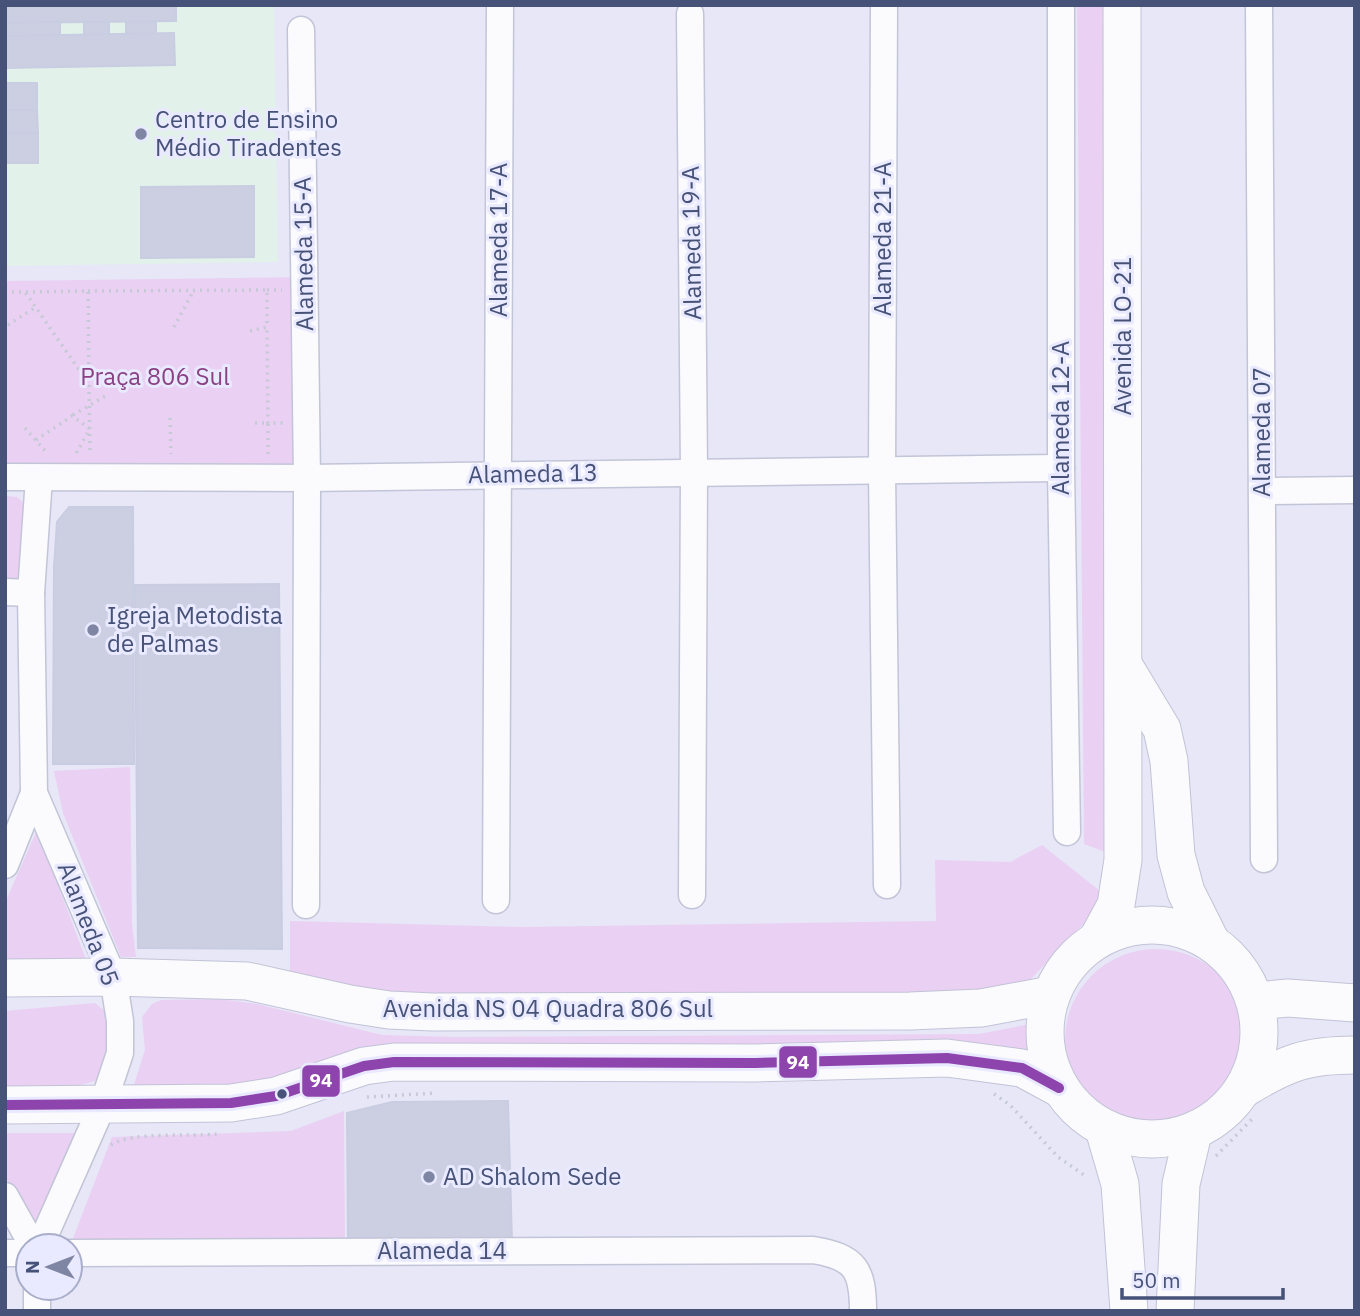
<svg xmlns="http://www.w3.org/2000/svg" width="1360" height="1316" viewBox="0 0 1360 1316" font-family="'IBM Plex Sans',sans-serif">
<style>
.education{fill:#e2f1ea}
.green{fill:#ead0f2}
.building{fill:#cccfe2;stroke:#c9cde1;stroke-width:2}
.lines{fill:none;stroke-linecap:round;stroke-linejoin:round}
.street-casing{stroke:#c2c5d7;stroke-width:29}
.secondary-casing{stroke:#c1c3d6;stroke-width:39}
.path{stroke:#c6c9d6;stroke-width:3.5;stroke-dasharray:2 5;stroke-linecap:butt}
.street{stroke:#fbfbfe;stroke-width:26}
.secondary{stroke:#fbfbfe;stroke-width:37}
.bus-1-casing{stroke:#e9e9ff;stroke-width:16}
.bus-1{stroke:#8e44ad;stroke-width:10}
.poi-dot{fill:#7e86a4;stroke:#e9e9ff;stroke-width:2.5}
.bus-dot{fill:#465277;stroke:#e9e9ff;stroke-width:2.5}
.labels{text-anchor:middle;stroke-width:6;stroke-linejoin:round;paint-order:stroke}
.poi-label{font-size:24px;fill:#465277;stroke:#e9e9ff;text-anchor:start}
.street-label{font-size:24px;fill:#465277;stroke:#e9e9ff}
.park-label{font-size:24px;fill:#8b4183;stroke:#e9e9ff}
.line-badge{stroke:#e9e9ff;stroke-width:2.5}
.badge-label{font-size:19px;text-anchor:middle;font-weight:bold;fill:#fff}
</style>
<rect width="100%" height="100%" fill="#e7e7f8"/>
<path class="education" d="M5,5H274L278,262L5,266Z"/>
<g class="green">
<path d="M1077,5H1108L1114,855L1084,844Z"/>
<path d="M303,277L305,476L5,474V281Z"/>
<path d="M5,496L17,497L31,510L28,587H5Z"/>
<path d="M130,767L132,924L136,957H121L63,813L54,771Z"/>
<path d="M37,830L88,965L5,968V903Z"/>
<path d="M1042,845L1105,895L1089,918L1029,981L1001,994L408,1000L290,975V921L522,927L936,921L935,860L1010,862Z"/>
<circle cx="1156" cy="1040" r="91"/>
<path d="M219,999L257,1004L382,1035L455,1037L979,1034L1041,1022L1042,1068L1017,1058L291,1082L131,1094L145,1050L142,1017L152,1004L161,1000Z"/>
<path d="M95,1003L106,1012L115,1028L99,1079C76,1090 32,1088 5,1092V1011Z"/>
<path d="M344,1111L345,1241L70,1246L112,1137L291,1131Z"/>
<path d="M5,1133H87L40,1240L5,1176Z"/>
</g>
<g class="building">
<path d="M5,5H176V21L5,23Z"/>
<path d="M60,22V36H5V23Z"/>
<rect x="84" y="22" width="25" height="13"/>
<rect x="126" y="22" width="30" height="12"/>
<path d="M174,33L175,65L5,68V36Z"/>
<rect x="5" y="83" width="32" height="27"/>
<path d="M5,110H37L38,133H5Z"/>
<rect x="5" y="133" width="33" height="30"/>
<path d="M254,186V257L141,258V187Z"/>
<path d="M69,507H133L134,764H53L54,567L57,522Z"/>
<path d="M279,584L282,949L138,948L135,585Z"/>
<path d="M508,1101L512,1242H348L347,1113L392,1102Z"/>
</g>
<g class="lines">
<g class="street-casing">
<g id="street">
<path d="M884,5L882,472L887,885"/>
<path d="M1061,5V468L1067,832"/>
<path d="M1259,5L1264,859"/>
<path d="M690,14L694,471L692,895"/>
<path d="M301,30L307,478L306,905"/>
<path d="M5,477L307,478L1061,468"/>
<path d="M39,478L31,593L34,793L113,977L120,1021V1053L103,1104L40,1246"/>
<path d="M1263,491L1355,490"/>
<path d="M5,592L31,593"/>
<path d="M5,865L34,793"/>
<path d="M496,900L500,5"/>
<path d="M5,1196L33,1246"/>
<path d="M5,1253H28"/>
<path d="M70,1253L813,1250C855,1257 863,1269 863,1311"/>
<path d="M37,1288V1311"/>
</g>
</g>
<g class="secondary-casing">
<g id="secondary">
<path d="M1124,666L1162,729L1169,761L1176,855L1186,892L1210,940"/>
<circle cx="1152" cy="1032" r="107"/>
<path d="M1098,938L1116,905L1123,860L1122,5"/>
<path d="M5,978L113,977L247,981L350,1004L389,1010L432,1012L910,1011L981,1008L1051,995"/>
<path d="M1256,1001L1288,998L1355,1003"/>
<path d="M1245,1088C1286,1063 1306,1055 1355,1055"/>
<path d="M5,1105L231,1103L276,1096L364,1066L394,1062L755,1063L947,1058L1022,1068L1059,1088"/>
<path d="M1104,1129L1120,1184L1129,1311"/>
<path d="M1175,1311L1181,1184L1193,1133"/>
</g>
</g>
<g class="path">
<path d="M267,290H282"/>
<path d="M88,291L267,290V327"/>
<path d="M5,292H25L89,384L90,454"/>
<path d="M26,292L88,291L89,382"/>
<path d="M8,325L36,307"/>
<path d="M174,327L194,290"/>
<path d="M250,331L267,327L268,423H285"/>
<path d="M73,415L107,395"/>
<path d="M170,418L171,454"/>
<path d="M255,423H268V455"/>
<path d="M25,428L47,453"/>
<path d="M36,440L72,416L90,429L75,455"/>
<path d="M994,1094L1010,1105L1058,1157L1087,1177"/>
<path d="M367,1097L436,1093"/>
<path d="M111,1145C132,1131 189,1137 217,1134"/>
<path d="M1216,1156L1254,1117"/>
</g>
<use href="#street" class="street"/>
<use href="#secondary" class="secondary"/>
<g class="bus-1-casing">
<path id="bus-1" d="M5,1105L231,1103L276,1096L364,1066L394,1062L755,1063L947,1058L1022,1068L1059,1088"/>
</g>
<use href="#bus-1" class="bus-1"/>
</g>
<g class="poi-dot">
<circle cx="141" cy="134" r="7"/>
<circle cx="93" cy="630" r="7"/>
<circle cx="429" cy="1177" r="7"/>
</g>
<circle class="bus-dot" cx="282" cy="1094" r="6"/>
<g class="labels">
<g class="poi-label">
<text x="155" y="128">Centro de Ensino<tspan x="155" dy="28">Médio Tiradentes</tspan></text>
<text x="107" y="624">Igreja Metodista<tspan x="107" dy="28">de Palmas</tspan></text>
<text x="443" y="1185">AD Shalom Sede</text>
</g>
<g class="street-label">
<text transform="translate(883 239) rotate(-90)" y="8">Alameda 21-A</text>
<text transform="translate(499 240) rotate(-90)" y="8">Alameda 17-A</text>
<text transform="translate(692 243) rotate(-91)" y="8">Alameda 19-A</text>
<text transform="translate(304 254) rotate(-91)" y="8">Alameda 15-A</text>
<text transform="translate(1123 336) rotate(-90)" y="8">Avenida LO-21</text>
<text transform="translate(1061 418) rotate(-90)" y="8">Alameda 12-A</text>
<text transform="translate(1262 432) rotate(-90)" y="8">Alameda 07</text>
<text transform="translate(533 474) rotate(-1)" y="8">Alameda 13</text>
<text transform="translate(88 924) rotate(69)" y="8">Alameda 05</text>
<text x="548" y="1017">Avenida NS 04 Quadra 806 Sul</text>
<text x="442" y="1259">Alameda 14</text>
</g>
<g class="park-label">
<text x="155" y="385">Praça 806 Sul</text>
</g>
</g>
<g class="line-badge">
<rect x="778" y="1045" width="40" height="34" rx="7" fill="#8e44ad"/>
<rect x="301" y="1064" width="40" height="34" rx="7" fill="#8e44ad"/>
</g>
<g class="badge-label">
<text x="798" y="1069">94</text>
<text x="321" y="1087">94</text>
</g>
<rect width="1360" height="1316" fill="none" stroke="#465277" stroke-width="14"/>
<g transform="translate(49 1267) rotate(270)"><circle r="33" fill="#e9e9ff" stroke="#a8adc9" stroke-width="2"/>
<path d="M0-5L12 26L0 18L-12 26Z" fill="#7e86a4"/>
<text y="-10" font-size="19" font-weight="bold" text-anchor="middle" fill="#465277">N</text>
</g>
<path d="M1122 1288v10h161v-10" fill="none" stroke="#465277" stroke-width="3.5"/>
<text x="1132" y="1288" font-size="21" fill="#465277" stroke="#e9e9ff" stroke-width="5" paint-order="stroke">50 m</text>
</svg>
